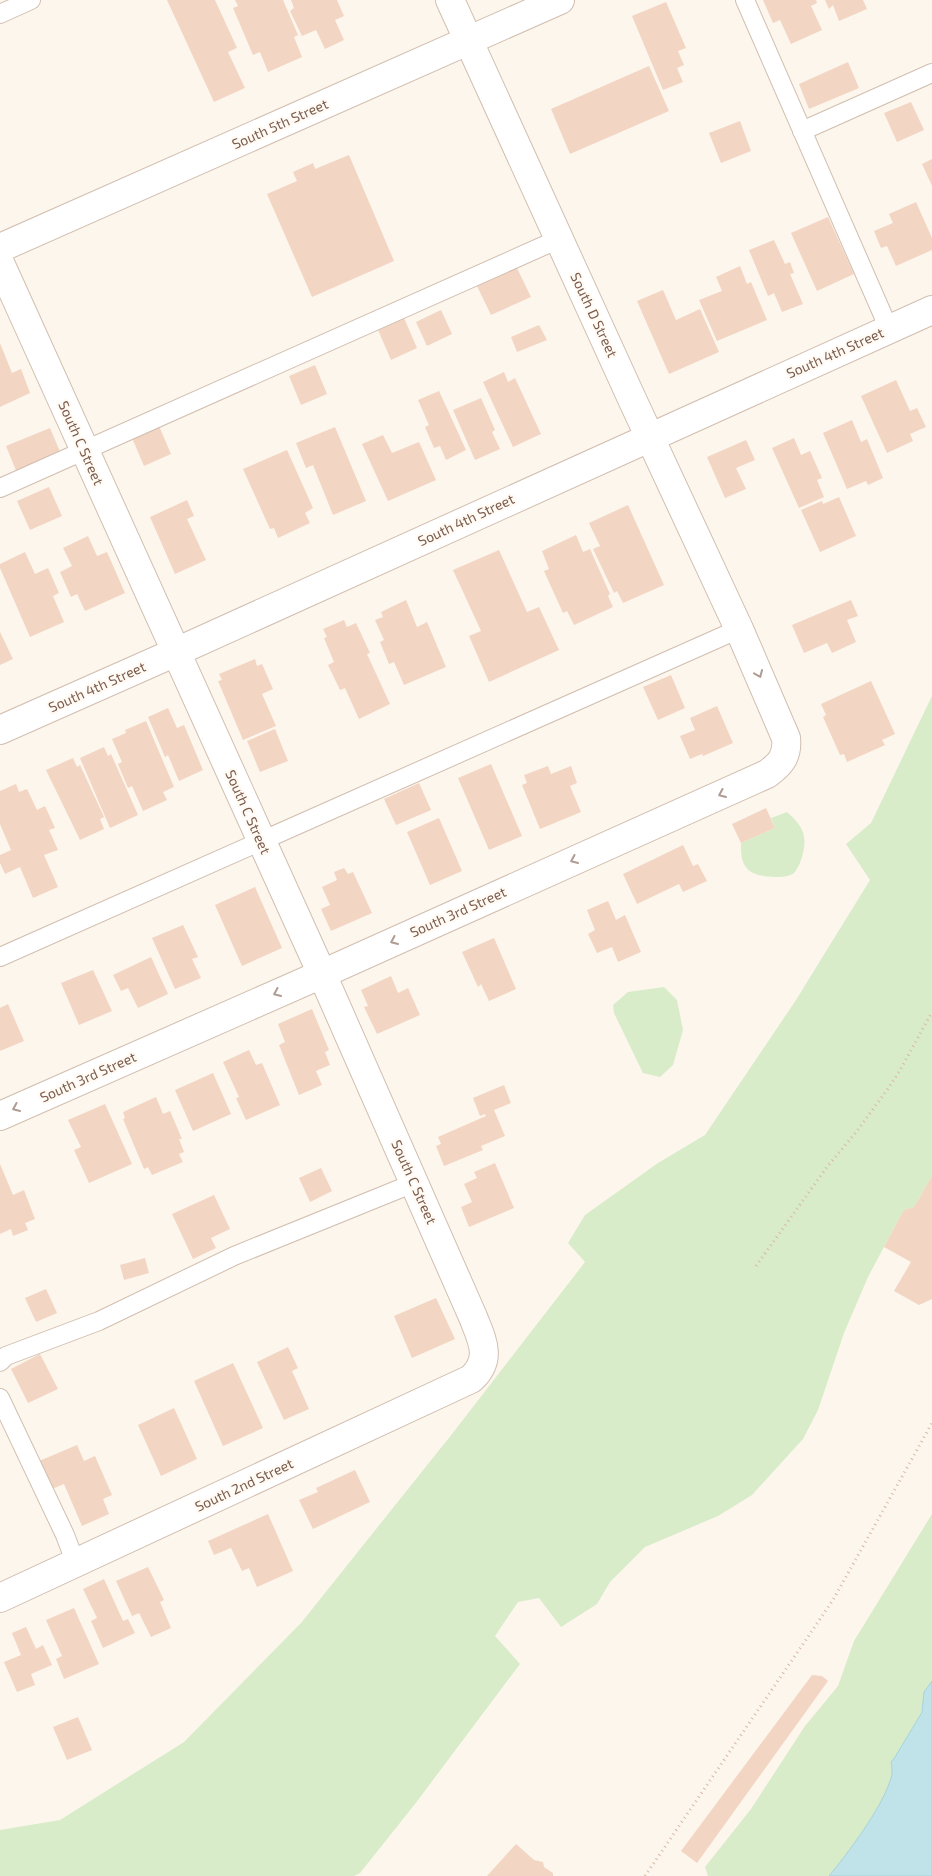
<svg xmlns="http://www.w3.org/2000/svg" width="932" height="1876" viewBox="0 0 932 1876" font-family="'Exo 2',sans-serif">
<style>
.green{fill:#d8ecc9}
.water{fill:#bfe3e8;stroke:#a5d3da}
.building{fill:#f3d5c3}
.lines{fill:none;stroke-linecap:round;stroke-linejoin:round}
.service-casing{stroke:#d1beb0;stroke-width:20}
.minor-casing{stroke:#d1beb0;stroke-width:30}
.path{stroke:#d9b8a5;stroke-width:3;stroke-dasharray:1 4;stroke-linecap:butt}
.service{stroke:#fff;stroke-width:18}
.minor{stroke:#fff;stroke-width:28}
.oneway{stroke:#af9d94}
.labels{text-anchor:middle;stroke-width:4.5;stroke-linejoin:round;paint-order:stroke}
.street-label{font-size:14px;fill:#7a5c4d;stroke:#fffaf3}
</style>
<rect width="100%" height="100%" fill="#fdf6ec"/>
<g class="green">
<path d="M932,696V1176L914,1207L904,1210L901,1215L868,1277L844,1333L818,1410L803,1439L752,1495L718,1516L645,1547L610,1582L597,1604L561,1627L539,1598L518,1602L495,1636L520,1664L415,1804L360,1873L354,1876H0V1830L60,1820L184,1742L301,1623L452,1434L585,1262L568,1243L585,1215L658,1163L705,1135L796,1000L870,880L846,844L871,823Z"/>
<path d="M787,812C794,818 803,827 804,837C806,847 801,865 794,873C789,877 781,877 775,877C750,876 740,870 741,843L775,828L771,818Z"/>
<path d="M664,987L677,1000L683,1030L673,1065L660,1077L643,1073L614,1013L613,1005L628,992Z"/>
<path d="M932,1514V1681L924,1692L922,1711L895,1757L891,1762C892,1768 893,1774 890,1781C881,1809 848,1853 829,1876H708L705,1867L751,1809L805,1726L838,1686L854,1641Z"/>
</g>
<path class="water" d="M932,1681V1876H829C848,1853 881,1809 890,1781C893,1774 892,1768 891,1762L895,1757L922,1712L924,1692Z"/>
<g class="building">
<path d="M167,0H215L237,48L228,52L245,88L214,102Z"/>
<path d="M235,0H283L298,35L294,37L302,57L268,72L260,52L253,55L233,8L238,6Z"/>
<path d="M291,0H337L344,16L335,20L344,40L325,49L316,30L302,36L290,11L294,8Z"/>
<path d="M763,0H816L817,3L811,6L822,30L791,44L780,20L773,23Z"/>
<path d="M825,0H863L867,9L839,21L833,5L829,9Z"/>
<path d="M666,2L686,48L678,51L684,65L677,68L683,82L663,90L632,16Z"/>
<path d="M848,62L859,88L809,109L799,84Z"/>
<path d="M649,66L669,111L570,154L551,109Z"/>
<path d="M911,102L924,130L897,142L884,113Z"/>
<path d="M740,121L751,151L721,163L709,133Z"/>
<path d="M349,155L394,261L312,297L267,194L297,181L293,172L313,163L315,169Z"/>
<path d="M932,159V186L922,164Z"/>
<path d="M916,202L932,238V250L896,266L887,246L881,248L874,231L893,223L889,214Z"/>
<path d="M828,217L854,274L817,291L791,233Z"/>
<path d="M774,240L785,264L790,262L794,273L790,274L803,304L782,312L774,293L768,296L749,250Z"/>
<path d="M516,266L531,297L491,315L476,284Z"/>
<path d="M740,266L747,284L751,282L767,320L717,341L699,300L722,291L716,277Z"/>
<path d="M663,290L676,320L700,309L719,352L669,374L637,301Z"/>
<path d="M441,310L452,334L427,346L416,322Z"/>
<path d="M404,318L417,348L391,360L378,330Z"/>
<path d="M539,325L547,340L517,352L511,337Z"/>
<path d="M0,343L12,373L21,369L30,393L0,407Z"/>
<path d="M315,365L327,394L301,405L289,376Z"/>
<path d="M504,372L508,382L515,378L541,434L513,447L483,382Z"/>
<path d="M896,380L910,411L917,408L926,427L910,434L913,441L887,453L861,396Z"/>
<path d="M439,391L466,450L446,460L440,446L434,448L425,427L429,425L418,400Z"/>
<path d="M481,398L495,430L492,432L500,449L475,460L453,410Z"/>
<path d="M852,420L861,442L867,439L883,478L868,485L866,481L847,489L823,433Z"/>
<path d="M159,426L171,454L144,466L132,438Z"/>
<path d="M335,427L366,501L333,515L313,465L306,468L296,443Z"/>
<path d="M50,428L61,454L17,473L6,446Z"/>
<path d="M383,435L392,453L419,442L436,480L388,501L362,444Z"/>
<path d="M794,438L801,455L810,451L822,478L817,480L824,497L799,508L772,448Z"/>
<path d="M746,440L755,460L736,468L746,489L725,498L707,457Z"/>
<path d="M287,450L313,508L305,513L310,523L278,538L274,528L270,529L243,469Z"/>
<path d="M49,487L62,516L30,530L17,501Z"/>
<path d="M839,497L856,536L820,552L801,510L822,501L823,504Z"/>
<path d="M187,500L194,516L187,519L206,560L175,574L150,517Z"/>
<path d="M628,505L664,585L623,603L617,591L614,593L593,549L600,546L589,523Z"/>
<path d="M576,535L583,552L590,549L610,594L608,596L613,607L574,625L567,611L563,613L544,571L549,569L542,551Z"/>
<path d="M88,536L97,556L107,552L125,593L85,611L77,594L71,597L60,572L72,566L63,548Z"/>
<path d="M499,550L527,612L539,607L559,650L489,682L469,636L481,631L453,570Z"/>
<path d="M25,552L35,574L48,568L59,593L53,596L64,622L30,637L0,568V564Z"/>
<path d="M406,600L417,627L427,622L446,667L404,685L394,662L389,664L380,642L384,640L375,620L383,617L381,612Z"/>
<path d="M851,600L858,616L847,620L856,642L832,653L827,643L804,653L792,625Z"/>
<path d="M344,620L347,627L356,623L370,653L367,654L390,704L359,719L345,688L340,690L328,665L334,662L324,638L327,637L323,629Z"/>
<path d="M0,632L13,659L0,665Z"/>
<path d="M255,659L257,666L262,664L273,689L262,694L276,726L243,740L218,681L222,680L219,674Z"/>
<path d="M671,675L685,708L658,720L643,687Z"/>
<path d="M871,681L895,734L882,740L885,745L847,762L844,754L840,755L823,717L826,715L821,704Z"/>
<path d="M717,706L733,743L703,756L702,754L690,759L680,736L695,730L690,718Z"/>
<path d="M168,708L177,728L184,725L203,770L179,781L168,755L165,757L148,717Z"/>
<path d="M146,721L174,787L163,792L167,800L143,811L132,786L128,788L118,764L122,762L112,739L126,733L125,730Z"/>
<path d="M275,729L288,761L260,772L247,741Z"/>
<path d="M104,747L108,756L111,754L138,815L110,828L80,758Z"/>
<path d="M73,758L77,767L80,765L104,817L100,819L104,829L80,840L46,770Z"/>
<path d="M491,764L522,836L489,850L458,778Z"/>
<path d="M548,766L551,774L571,766L577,783L570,786L581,812L540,829L522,785L527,783L524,775Z"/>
<path d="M419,783L431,810L396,825L384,799Z"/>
<path d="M16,784L19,792L27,789L37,810L45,806L55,828L49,830L58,850L44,855L58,887L33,898L20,867L5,874L0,863V855L11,850L0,824V791Z"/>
<path d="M766,808L775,828L741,843L732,824Z"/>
<path d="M439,818L462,871L430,885L407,832Z"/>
<path d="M683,845L693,866L698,864L707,881L683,892L679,884L637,904L623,874Z"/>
<path d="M344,868L348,874L353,872L372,913L331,931L321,909L330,905L322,887L337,880L334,872Z"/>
<path d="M255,887L282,948L242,966L215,905Z"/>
<path d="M608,901L616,920L625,915L641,952L618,962L612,947L597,953L588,934L595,930L587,910Z"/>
<path d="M183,925L198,957L192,959L201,978L175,989L152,938Z"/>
<path d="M494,938L516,989L489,1001L481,984L478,987L462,952Z"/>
<path d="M151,957L168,994L138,1008L128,988L121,991L113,975Z"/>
<path d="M93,970L112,1011L79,1025L61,983Z"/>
<path d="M391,976L398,993L408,988L420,1015L377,1034L364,1007L368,1006L361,990Z"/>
<path d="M8,1004L24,1041L0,1051V1008Z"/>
<path d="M312,1009L329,1050L325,1052L330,1065L316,1071L322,1085L299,1095L279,1045L285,1042L278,1024Z"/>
<path d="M249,1050L256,1065L262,1063L280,1105L246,1120L236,1098L239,1097L223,1062Z"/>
<path d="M213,1073L231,1114L193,1131L175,1090Z"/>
<path d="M504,1085L511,1103L494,1110L505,1136L481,1146L483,1150L444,1166L436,1146L441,1144L438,1137L486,1116L485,1114L480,1116L473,1098Z"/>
<path d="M156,1097L163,1114L170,1111L182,1139H179L184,1152L179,1154L183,1162L152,1175L148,1167L144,1169L123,1119L125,1118L123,1112Z"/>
<path d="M105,1104L132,1164L89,1183L74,1150L81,1147L68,1120Z"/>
<path d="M495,1163L514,1208L469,1227L461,1207L472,1202L464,1184L477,1178L474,1172Z"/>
<path d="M0,1164L13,1195L24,1190L35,1219L25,1223L28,1230L13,1236L11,1229L0,1234Z"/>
<path d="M321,1168L332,1191L310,1202L299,1178Z"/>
<path d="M932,1176V1299L919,1305L894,1291L911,1262L884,1247L901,1215L904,1210L914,1207Z"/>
<path d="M214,1195L230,1229L211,1238L216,1248L193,1259L172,1214Z"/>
<path d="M145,1258L149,1273L124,1280L120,1265Z"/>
<path d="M46,1289L57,1313L36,1322L25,1298Z"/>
<path d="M436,1298L455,1339L412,1358L394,1316Z"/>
<path d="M288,1347L298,1368L292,1371L309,1409L284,1420L257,1362Z"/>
<path d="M40,1354L58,1389L28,1403L11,1369Z"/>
<path d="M233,1363L263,1428L223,1446L194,1381Z"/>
<path d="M174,1408L197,1459L161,1476L138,1425Z"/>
<path d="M77,1445L84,1461L95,1456L112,1495L103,1499L109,1514L82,1526L64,1484L52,1489L39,1461Z"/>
<path d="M355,1470L370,1502L313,1529L299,1500L318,1492L316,1488Z"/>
<path d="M268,1514L293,1571L257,1587L249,1568L242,1571L231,1548L214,1555L208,1541Z"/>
<path d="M148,1567L164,1600L160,1602L171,1628L151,1637L139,1613L132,1616L116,1581Z"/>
<path d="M104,1579L123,1621L128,1619L135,1633L103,1648L91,1621L97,1618L83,1589Z"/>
<path d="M74,1608L99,1664L64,1679L56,1659L62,1656L46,1620Z"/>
<path d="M26,1627L36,1649L43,1645L52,1665L31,1674L35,1685L17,1692L4,1662L21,1655L12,1633Z"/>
<path d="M812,1675L822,1676L828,1681L697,1863L681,1851Z"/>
<path d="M78,1717L92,1750L67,1760L53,1727Z"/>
<path d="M516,1844L534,1860L543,1862L544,1867L553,1873V1876H487Z"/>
</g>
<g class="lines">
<g class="service-casing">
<g id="service">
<path d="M745,0L889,329"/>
<path d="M0,14L31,0"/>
<path d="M802,131L932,73"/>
<path d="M0,488L559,239"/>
<path d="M0,957L739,629"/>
<path d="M0,1362L6,1356L99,1321L234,1256L414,1183"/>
<path d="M0,1398L65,1535L76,1564"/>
</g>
</g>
<g class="minor-casing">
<g id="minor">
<path d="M0,248L560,0"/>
<path d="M0,263L322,974L473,1317C482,1340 493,1359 471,1379L0,1598"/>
<path d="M0,730L176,652L932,310"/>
<path d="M0,1116L322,974L767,774C780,765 788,756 786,738L739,629L632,399L450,0"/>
</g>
</g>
<g class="path">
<path d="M756,1266L827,1167L857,1131L887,1090L899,1072L932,1012"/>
<path d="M645,1876L833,1600L932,1423"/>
</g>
<use href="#service" class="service"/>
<use href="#minor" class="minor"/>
</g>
<defs><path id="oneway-chevron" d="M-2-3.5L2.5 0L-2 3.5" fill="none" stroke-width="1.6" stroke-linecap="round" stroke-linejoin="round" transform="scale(1.25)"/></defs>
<g class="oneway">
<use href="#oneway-chevron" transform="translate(759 674) rotate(67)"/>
<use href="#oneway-chevron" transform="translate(722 794) rotate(156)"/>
<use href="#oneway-chevron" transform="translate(574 860) rotate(156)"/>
<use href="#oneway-chevron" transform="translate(394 941) rotate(156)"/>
<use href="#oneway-chevron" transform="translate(277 993) rotate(156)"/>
<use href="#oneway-chevron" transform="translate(16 1108) rotate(156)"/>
</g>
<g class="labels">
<g class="street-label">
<text transform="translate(280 124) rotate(-24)" y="5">South 5th Street</text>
<text transform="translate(594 315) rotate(65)" y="5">South D Street</text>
<text transform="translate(835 353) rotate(-24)" y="5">South 4th Street</text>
<text transform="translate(81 443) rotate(66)" y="5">South C Street</text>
<text transform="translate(466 520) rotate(-25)" y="5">South 4th Street</text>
<text transform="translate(97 687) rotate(-24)" y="5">South 4th Street</text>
<text transform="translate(248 812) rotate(66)" y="5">South C Street</text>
<text transform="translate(458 912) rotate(-24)" y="5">South 3rd Street</text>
<text transform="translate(88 1077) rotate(-24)" y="5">South 3rd Street</text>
<text transform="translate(414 1182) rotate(66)" y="5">South C Street</text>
<text transform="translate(244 1485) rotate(-25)" y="5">South 2nd Street</text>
</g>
</g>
</svg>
